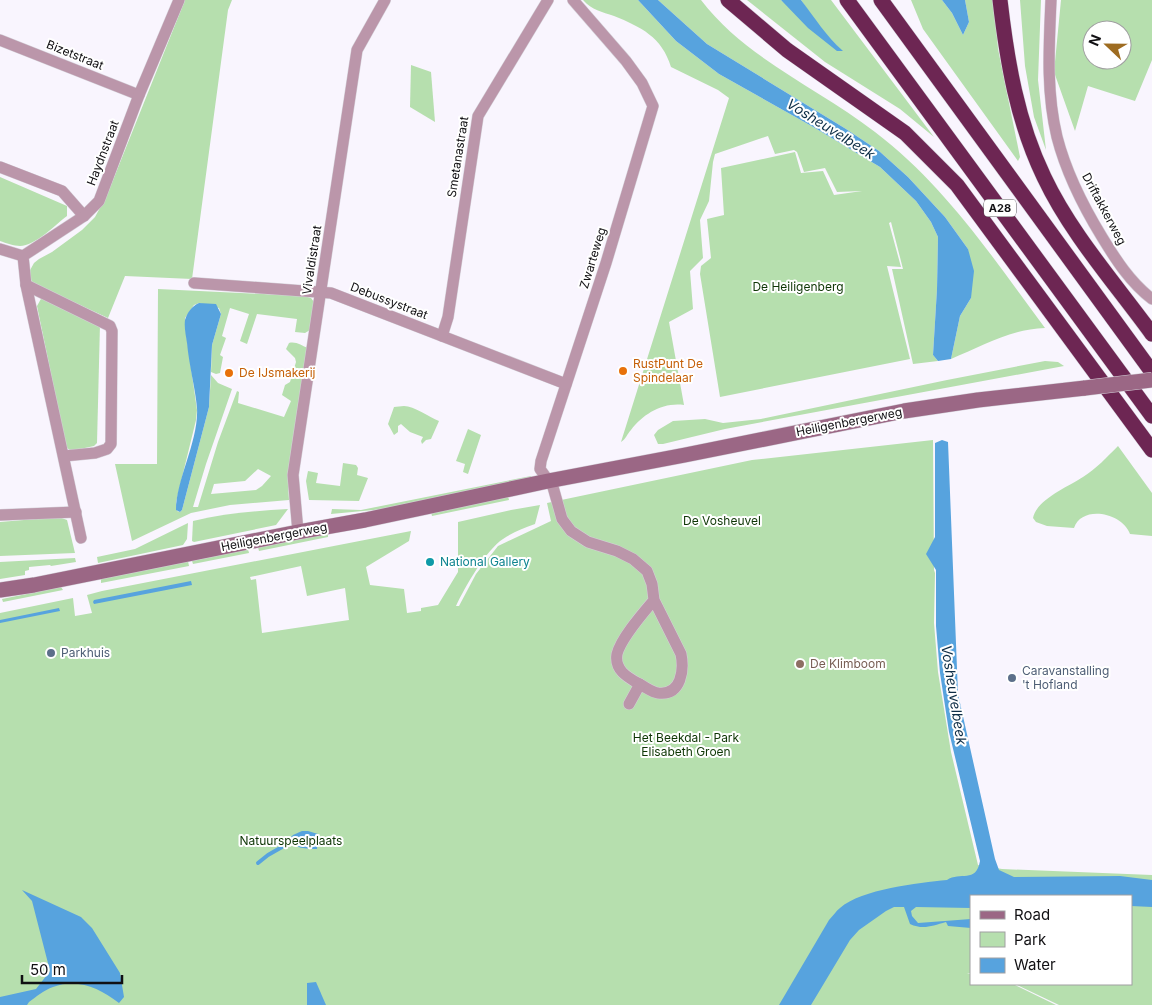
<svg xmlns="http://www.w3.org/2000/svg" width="1152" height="1005" viewBox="0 0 1152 1005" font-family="Inter,sans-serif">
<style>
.green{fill:#b6dfae;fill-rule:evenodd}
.water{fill:#57a3de}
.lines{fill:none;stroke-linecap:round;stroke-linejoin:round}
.stream{stroke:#57a3de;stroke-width:4}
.street-casing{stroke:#d4d0d8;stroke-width:12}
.secondary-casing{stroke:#d4d0d8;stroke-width:16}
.highway-casing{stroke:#d4d0d8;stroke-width:16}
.street{stroke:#bb96aa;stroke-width:11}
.secondary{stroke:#9b6785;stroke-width:15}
.highway{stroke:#6d2653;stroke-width:15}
.secondary-bridge-casing{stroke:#d4d0d8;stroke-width:16;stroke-linecap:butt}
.secondary-bridge{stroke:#9b6785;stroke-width:15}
.food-dot{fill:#e8710a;stroke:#fff;stroke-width:2}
.culture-dot{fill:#0f9aa8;stroke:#fff;stroke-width:2}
.service-dot{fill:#5c6f8a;stroke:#fff;stroke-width:2}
.education-dot{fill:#8d6e63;stroke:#fff;stroke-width:2}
.labels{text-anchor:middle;stroke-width:4;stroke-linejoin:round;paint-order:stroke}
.shield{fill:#fff;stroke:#58585a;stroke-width:1}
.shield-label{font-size:11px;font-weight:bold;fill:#111013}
.street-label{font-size:12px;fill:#111013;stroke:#fff}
.park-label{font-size:12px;fill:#0e3605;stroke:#fff}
.food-label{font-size:12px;fill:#c56008;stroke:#fff;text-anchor:start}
.culture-label{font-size:12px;fill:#0d838f;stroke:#fff;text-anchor:start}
.service-label{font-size:12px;fill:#4e5e75;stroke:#fff;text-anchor:start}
.education-label{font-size:12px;fill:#785e54;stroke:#fff;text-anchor:start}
.water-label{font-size:14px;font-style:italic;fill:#0e2e47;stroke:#fff}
</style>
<rect width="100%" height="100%" fill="#f9f5fe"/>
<g class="green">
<path d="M185,0H232L228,10L192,279L125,276L108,318L32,283L29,272L34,263L39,259L52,252L82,230L95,217L107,195Z"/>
<path d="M583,0H638L676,41L719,74L815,128L880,167L916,201L931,222L938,237L937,289L933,355L938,361L913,364L892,269H903L891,222L889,223L901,267L887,266L910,359L720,397L700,274L701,266L711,258L707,219L724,215L721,168L795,152L801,173L823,171L834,195L862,191L837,192L825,168L804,172L797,152L794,150L775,154L768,136L715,154L713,162L709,201L700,220L703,258L690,271L693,309L669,322L684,405C663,402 643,414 631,430C627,434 626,439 621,442L729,98L718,90L671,67C662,37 641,27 614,16C602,12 592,10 583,0Z"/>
<path d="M658,0H701C746,59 817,87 875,132C945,185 993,258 1045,328C1011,329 982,346 951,359L960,316L971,298L968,249L945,217L908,177L879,151L846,129L707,44Z"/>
<path d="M747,0H781L842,51L820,28L801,0H831L934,137L900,109L825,62Z"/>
<path d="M911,0H942L952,13L963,35L969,22L965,0H994L998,49L1020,157L1018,161L923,29Z"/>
<path d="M1020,0H1041L1038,80L1046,150L1034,117L1025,66Z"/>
<path d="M1061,0H1152V60L1135,101L1088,86L1075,131L1054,72ZM1092,30H1122V60H1092Z"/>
<path d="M411,65L431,72L435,122L410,107Z"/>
<path d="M0,177L67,206V216C55,225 35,246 20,246C14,246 6,243 0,241Z"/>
<path d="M158,289L305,296L311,298L314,302L310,330L305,333L295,332L297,319L257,314L247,344L240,341L249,314L230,308L222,336L226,338L220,355L223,357L220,373L216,374L211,372L212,345L221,314L219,308L199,303L194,305L185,318V326L197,410L196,420L176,502L177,511L180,512L182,510L209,407L211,375L218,383L232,389L206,464L193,507H198L218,442L237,391L239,392L238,403L284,417L291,401L282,395L285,385L290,382L296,362L295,358L286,349L289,343C296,341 302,346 308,348L288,483L289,500L230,505L191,513L132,541L115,464H157ZM258,469L271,476L262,486L256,490L211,494L214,484L245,481Z"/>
<path d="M42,297L100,324L97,443L94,446L71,451L66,447L37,306Z"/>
<path d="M1045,361L1058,362L1064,366L725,429L663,444H658L654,435L658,430L673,421L705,419L723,423L761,419L947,380Z"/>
<path d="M404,406C414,406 429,417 439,421L431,439L426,440L422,444L421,441L423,437L410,432L401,424L398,426V432L394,435L388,424L394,407Z"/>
<path d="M468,429L481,435L468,474L463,472L465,464L456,461Z"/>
<path d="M933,440L934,570L935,573L934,623L938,672L951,752L978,865L1002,869L1152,875V1005H1059L1015,984H1131V896H971V973L967,974H971V984H1013L1056,1005H0V613L73,598L75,616L92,613L87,595L102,591L411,531L409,541L366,567L370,585L404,589L407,613L421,611V608L438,605L458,572V522L511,510L540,505L535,524C524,528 513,532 503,539C486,550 465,587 456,606H459L476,574L498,546L551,521L547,503L752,460ZM301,566L307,596L345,588L349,620L262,633L256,579L251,580L250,577Z"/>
<path d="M1118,446L1152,493V536L1130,534C1123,513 1082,504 1074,528L1047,526L1036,522L1033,518C1037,499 1068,487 1083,477C1096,469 1107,457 1118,446Z"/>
<path d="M343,463L356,465L358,468L357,475L368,478L359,501L309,500L306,481L308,471L318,473L316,483L340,486Z"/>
<path d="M531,476L532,479L384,509L331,514L332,509L361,510Z"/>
<path d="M508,496L509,500L432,516L431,512Z"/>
<path d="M288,509L276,525L194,542L192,541L193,521C225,513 256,511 288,509Z"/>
<path d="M59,517L67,520L75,553L0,556V522Z"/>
<path d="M188,523L187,539L183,545L98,563L97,557L135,549Z"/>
<path d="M328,533V537L259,551L258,547Z"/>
<path d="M248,549L249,553L193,564L192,561Z"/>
<path d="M75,558L76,562L51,566L50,565L29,567V570L25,571V575L0,579V562Z"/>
<path d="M188,561L189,566L101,583V579Z"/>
<path d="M61,587L63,590L3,602L2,599Z"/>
</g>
<g class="water">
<path d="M638,0H658L707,44L846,129L879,151L908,177L945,217L968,249L974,271L971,298L960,316L951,359L938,361L933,355L937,289L938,237L931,222L916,201L880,167L815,128L719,74L676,41Z"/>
<path d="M781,0H801C815,18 826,36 843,51H837L808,28Z"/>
<path d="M942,0H965L969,22L963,35L952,13Z"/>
<path d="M199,303L216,304L221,314L212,345L209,407L182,510L180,512L176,510C176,480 199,440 197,408C195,387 189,365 187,343C186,336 184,328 185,320C187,313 192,306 199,303Z"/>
<path d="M942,440L948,442L958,694L995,859L999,870L1014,877L1120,876L1152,880V907L1131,906V896H971V908L916,907L911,911L912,916L918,923L971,919V928L948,926L946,922C932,926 923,930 910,924L904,907H894L886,911L859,930L850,940L811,1005H779L829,920C833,916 836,911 840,908C862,889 918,883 947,880C960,871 976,884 980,861L949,732L940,673L936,626V570L926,554L935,537V443Z"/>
<path d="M191,581L192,585L94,604L93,602L94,600Z"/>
<path d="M59,608L60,611L0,623V620Z"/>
<path d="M302,831H308L318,834L317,849C306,849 295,848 287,841L293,835Z"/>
<path d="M22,890L81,917L92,928L120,973L124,997L119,1003C99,988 78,978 53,987C44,990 36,997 29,1002L27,1005H0V997L36,989L50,971L32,901Z"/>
<path d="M316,982L326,1005H307V983Z"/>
</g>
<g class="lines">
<path class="stream" d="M258,863L268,855L289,843"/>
<g class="street-casing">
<g id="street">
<path d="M573,0L626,61L642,83L653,106L606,263L541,461L540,469L553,487L562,519L571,531L588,542L617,551L633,559L647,571L652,584L654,600L681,654C684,669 682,696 658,693C652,692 647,688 641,685C629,678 614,671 617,654C621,638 643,613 654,600"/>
<path d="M1051,0C1049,46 1046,92 1057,137C1066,172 1083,206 1102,237C1116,260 1130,282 1152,299"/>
<path d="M0,40L139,95"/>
<path d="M0,167L62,191L84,216"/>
<path d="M0,249L23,256"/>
<path d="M194,283L331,293L566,384"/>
<path d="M26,285L110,326L112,331L111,444L107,449L95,453L64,456"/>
<path d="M442,336L448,317L478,116L548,0"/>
<path d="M0,515L76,512"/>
<path d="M298,532L293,475L357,50L385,0"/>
<path d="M81,538L26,285L23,256L84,216L99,201L139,95L179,0"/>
<path d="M629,704L640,684"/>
</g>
</g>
<g class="secondary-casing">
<path id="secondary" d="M0,590L34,585L298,532L365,520L548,481L685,455L904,411L978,400L1085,388"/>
</g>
<g class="highway-casing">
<g id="highway">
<path d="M728,0L787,50L905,133L957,185L1152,450"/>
<path d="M847,0L1152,416"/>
<path d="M881,0L1152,372"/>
<path d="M1000,0C1007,61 1017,121 1044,177C1071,234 1115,283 1152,334"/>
</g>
</g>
<use href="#street" class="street"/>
<use href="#secondary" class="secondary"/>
<use href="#highway" class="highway"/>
<g class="secondary-bridge-casing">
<path id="secondary-bridge" d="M1085,388L1152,380"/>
</g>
<use href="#secondary-bridge" class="secondary-bridge"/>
</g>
<g class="food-dot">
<circle cx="623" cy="371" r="5"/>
<circle cx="229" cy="373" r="5"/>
</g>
<circle class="culture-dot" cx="430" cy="562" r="5"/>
<g class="service-dot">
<circle cx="51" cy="653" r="5"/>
<circle cx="1012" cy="678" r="5"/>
</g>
<circle class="education-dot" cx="800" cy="664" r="5"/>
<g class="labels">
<rect class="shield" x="984" y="199.5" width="32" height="17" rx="4"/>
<g class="shield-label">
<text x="1000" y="212">A28</text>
</g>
<g class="street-label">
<text transform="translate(75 55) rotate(22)" y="4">Bizetstraat</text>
<text transform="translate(103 153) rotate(-69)" y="4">Haydnstraat</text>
<text transform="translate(458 157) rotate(-81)" y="4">Smetanastraat</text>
<text transform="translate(1104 209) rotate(62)" y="4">Driftakkerweg</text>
<text transform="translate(593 258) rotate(-73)" y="4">Zwarteweg</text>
<text transform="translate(312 260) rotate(-81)" y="4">Vivaldistraat</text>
<text transform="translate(389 301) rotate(21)" y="4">Debussystraat</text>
<text transform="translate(849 422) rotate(-11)" y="4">Heiligenbergerweg</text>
<text transform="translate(274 537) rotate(-11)" y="4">Heiligenbergerweg</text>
</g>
<g class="park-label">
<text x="798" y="291">De Heiligenberg</text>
<text x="722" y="525">De Vosheuvel</text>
<text x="686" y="742">Het Beekdal - Park<tspan x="686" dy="14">Elisabeth Groen</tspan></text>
<text x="291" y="845">Natuurspeelplaats</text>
</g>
<g class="food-label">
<text x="633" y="368">RustPunt De<tspan x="633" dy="14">Spindelaar</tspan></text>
<text x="239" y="377">De IJsmakerij</text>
</g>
<g class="culture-label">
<text x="440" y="566">National Gallery</text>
</g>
<g class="service-label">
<text x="61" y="657">Parkhuis</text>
<text x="1022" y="675">Caravanstalling<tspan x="1022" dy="14">'t Hofland</tspan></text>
</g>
<g class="education-label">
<text x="810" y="668">De Klimboom</text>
</g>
<g class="water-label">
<text transform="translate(831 129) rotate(32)" y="5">Vosheuvelbeek</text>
<text transform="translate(954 695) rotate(81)" y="5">Vosheuvelbeek</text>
</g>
</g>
<rect x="970" y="895" width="162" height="90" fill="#ffffff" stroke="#a09fa1"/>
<rect x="980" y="911" width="25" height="8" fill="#9b6785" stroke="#a09fa1"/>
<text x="1014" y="920" font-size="15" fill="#111013">Road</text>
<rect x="980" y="932" width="25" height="15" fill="#b6dfae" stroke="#a09fa1"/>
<text x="1014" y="945" font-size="15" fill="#111013">Park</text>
<rect x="980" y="958" width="25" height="15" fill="#57a3de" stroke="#a09fa1"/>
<text x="1014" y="970" font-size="15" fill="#111013">Water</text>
<g transform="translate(1107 45) rotate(292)"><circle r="24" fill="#ffffff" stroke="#a09fa1"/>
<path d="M0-4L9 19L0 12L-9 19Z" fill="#9e6c21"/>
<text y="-8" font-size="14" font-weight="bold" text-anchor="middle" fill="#111013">N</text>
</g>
<path d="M22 975v8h100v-8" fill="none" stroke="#111013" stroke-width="2.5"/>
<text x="30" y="975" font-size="15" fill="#111013" stroke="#ffffff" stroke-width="4" paint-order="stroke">50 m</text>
</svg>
